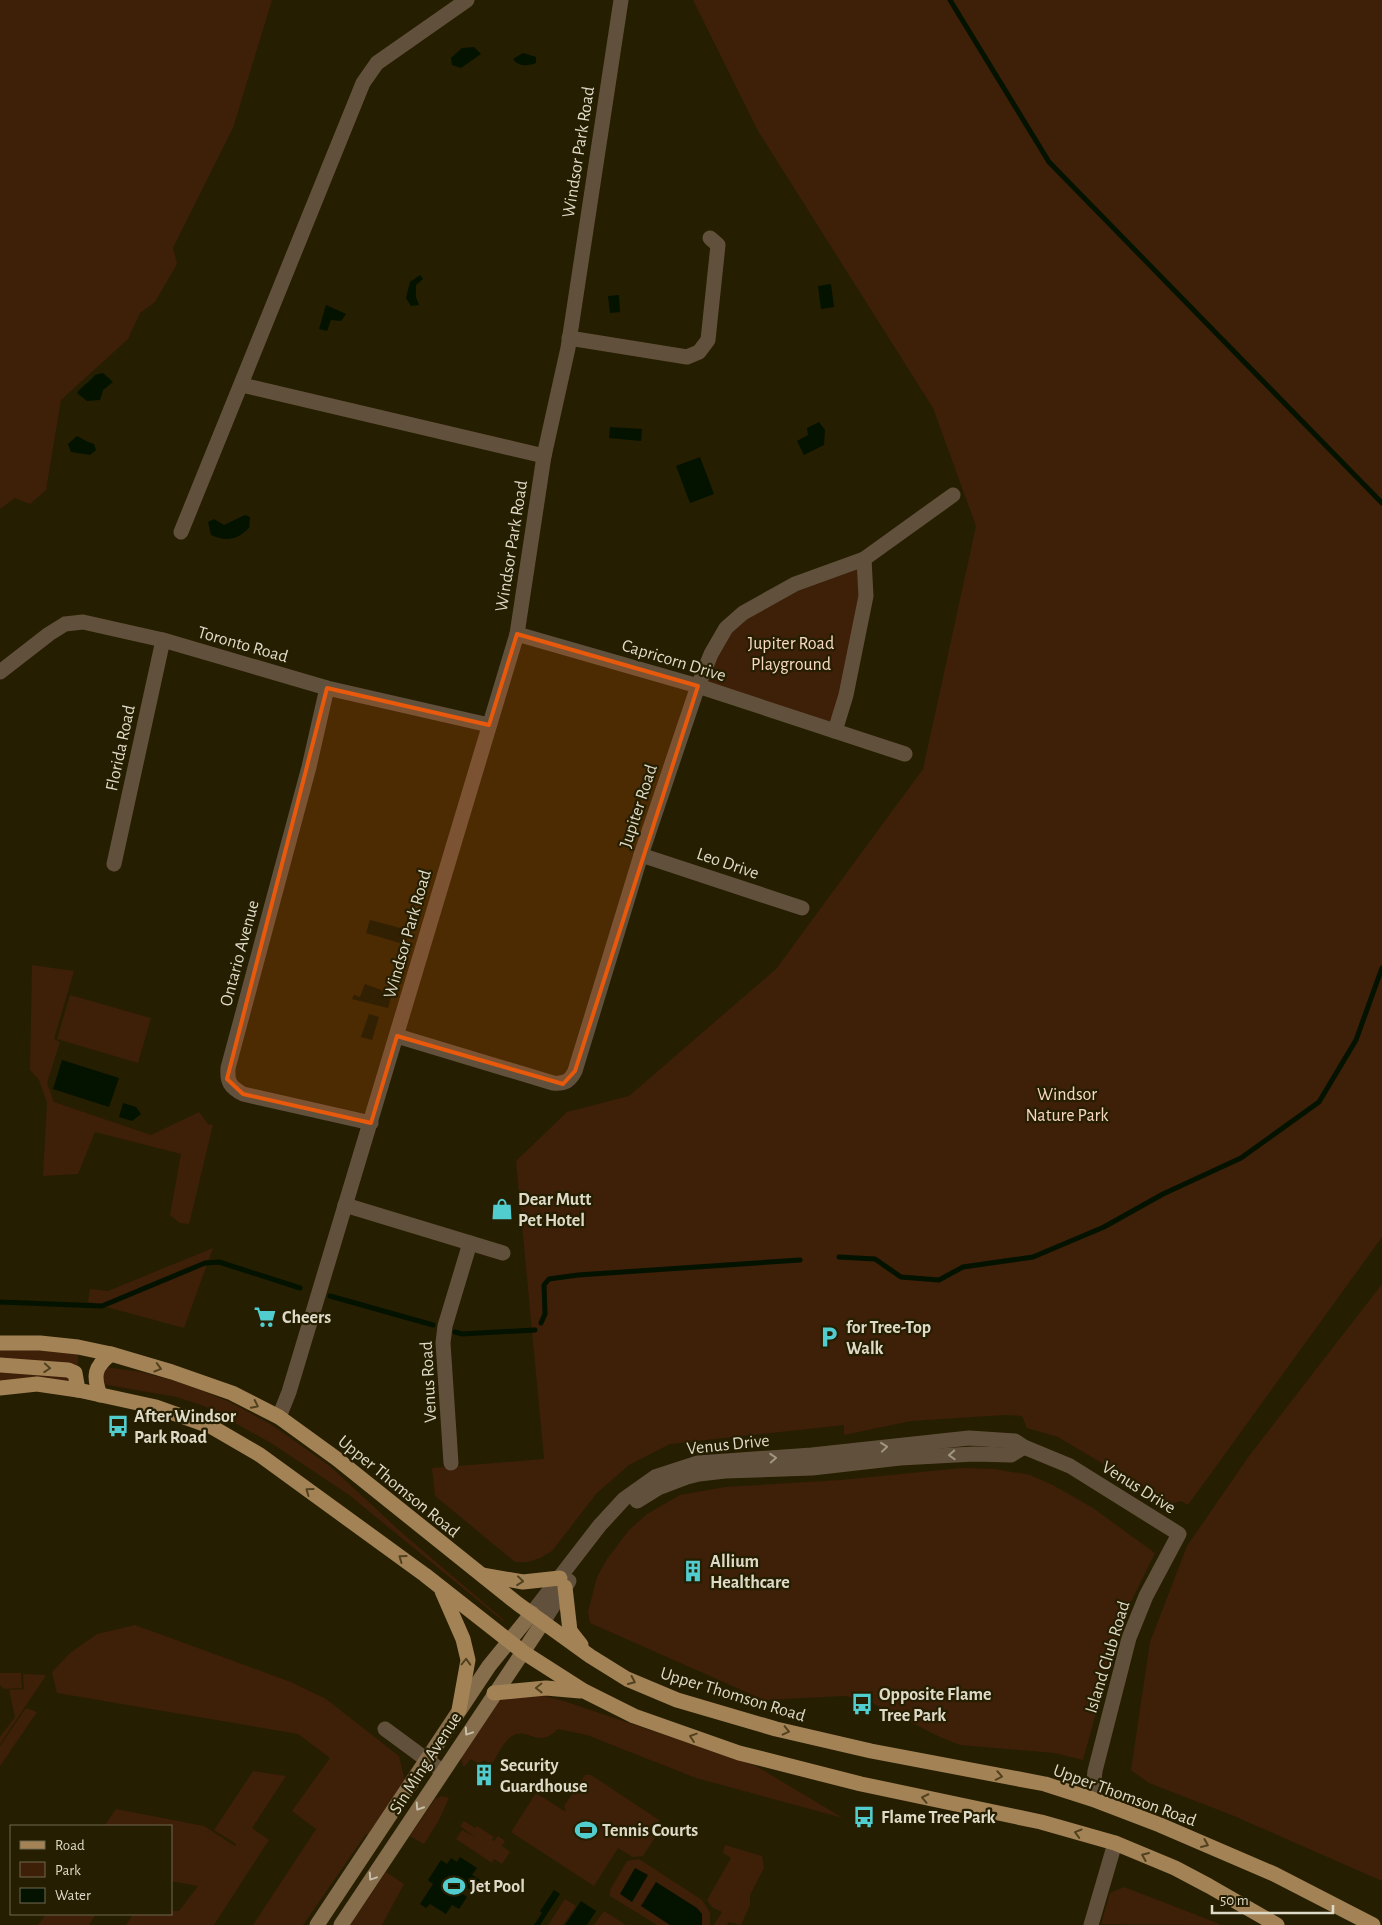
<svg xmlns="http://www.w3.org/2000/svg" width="1382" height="1925" viewBox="0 0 1382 1925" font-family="'Alegreya Sans',sans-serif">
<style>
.green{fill:#3e1f08}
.water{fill:#041200}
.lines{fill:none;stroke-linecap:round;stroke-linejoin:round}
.stream{stroke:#041200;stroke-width:5}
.street{stroke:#61513c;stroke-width:15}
.secondary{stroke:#866d4b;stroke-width:15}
.primary{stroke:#a38356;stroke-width:15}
.oneway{stroke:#52411e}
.oneway2{stroke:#a09682}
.oneway3{stroke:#c8bfa9}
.marked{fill:#e8590c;fill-opacity:0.2;stroke:#e8590c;stroke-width:4;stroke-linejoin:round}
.labels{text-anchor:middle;stroke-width:4.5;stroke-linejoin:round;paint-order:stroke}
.street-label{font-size:18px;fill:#dedac8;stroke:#261e00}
.park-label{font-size:18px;fill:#f8d8c3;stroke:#261e00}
.poi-label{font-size:18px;font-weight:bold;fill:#dedac8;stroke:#261e00;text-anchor:start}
</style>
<rect width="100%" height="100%" fill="#261e00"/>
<g class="green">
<path d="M0,0H272L233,128L173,248L177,264L155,302L140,313L128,339L61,400L46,490L30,504L15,498L0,509Z"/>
<path d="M693,0H1382V1237L1188,1505L1181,1501L1171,1504L1058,1437L1027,1428L1022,1416L1004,1415L911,1421L844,1435V1425L670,1444L629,1465L597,1493L552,1551L540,1558L528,1562H515L435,1496L432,1468L544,1459L516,1161L567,1112L629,1096L776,969L923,769L976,526L933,408L758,131Z"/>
<path d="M864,559L858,631L835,731L698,686L743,613Z"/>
<path d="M32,965L74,971L54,1039L60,1042L47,1083L54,1102L151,1135L199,1112L208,1124L213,1125L189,1224L180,1223L170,1215L181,1154L95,1132L78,1174L43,1176L47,1103L39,1080L30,1070Z"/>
<path d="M70,995L151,1018L138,1063L57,1039Z"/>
<path d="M213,1248L184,1328L88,1302L90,1289L108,1291Z"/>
<path d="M1382,1284V1881L1234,1816L1149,1783L1131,1770L1150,1642L1187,1546L1249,1456Z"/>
<path d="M0,1343L78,1347V1390L0,1388Z"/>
<path d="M106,1367L141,1372L186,1384L230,1402L272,1425L330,1466L401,1532L504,1620L503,1621L349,1495L271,1443L204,1406L176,1397L102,1384L101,1374Z"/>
<path d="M961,1468L995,1469L1030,1475L1053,1485L1093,1508L1155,1553L1129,1606L1117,1638L1083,1760L1054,1753L960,1745L942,1738L868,1701L845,1696L764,1700L590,1623L588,1612L597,1577L607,1559L629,1530L647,1514L680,1495L725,1487L840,1480Z"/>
<path d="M135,1625L291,1682L326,1699L399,1756L407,1789L374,1839L366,1834L303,1925H253L316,1829L292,1811L330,1758L298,1734L57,1693L52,1672L70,1653L97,1634Z"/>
<path d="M0,1673H21L22,1688L4,1689L0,1685Z"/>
<path d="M23,1674L45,1675V1677L0,1744V1737L15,1717L9,1690L24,1689Z"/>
<path d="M532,1693L564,1701L756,1766L843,1818L696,1778L587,1735L558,1729C538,1750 528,1726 512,1736C503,1742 497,1756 492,1765L484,1760L480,1765L471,1759L465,1766H463L461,1756L498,1701Z"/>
<path d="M26,1708L37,1712L0,1766V1746Z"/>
<path d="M253,1771L286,1776L252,1828L269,1840L214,1925H126L133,1914H171V1911H179L198,1886L171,1881V1826H104L116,1809L204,1826L235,1846L236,1844L214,1830Z"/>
<path d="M585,1775H591L659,1820L661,1828L643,1856L633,1857L618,1848L594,1886L511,1832L536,1793L566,1812L564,1806Z"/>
<path d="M442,1796L449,1798L439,1820L424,1844L410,1836L435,1799Z"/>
<path d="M464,1821L475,1828L477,1826L494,1837L492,1840L494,1841L498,1836L505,1841L502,1846L510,1852L502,1864L494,1859L492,1863L456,1839L462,1830L475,1837L460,1826Z"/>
<path d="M725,1845L762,1856L764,1868L750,1895V1905L741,1925L729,1922L727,1925H714L722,1912L712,1907L707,1900L731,1858L723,1853Z"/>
<path d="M639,1859L702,1900L710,1913V1925H657L610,1896V1890L627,1861Z"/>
<path d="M386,1872L404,1884L382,1925H350Z"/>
<path d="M1124,1887L1220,1924V1925L1101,1924L1110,1893Z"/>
<path d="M565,1899L576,1906L563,1925H548Z"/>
<path d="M604,1911L626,1925H594Z"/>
<path d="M46,1914H96L89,1925H38Z"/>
</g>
<g class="water">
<path d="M474,47L481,54L461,68L452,65L451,58L462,48Z"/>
<path d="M523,53L536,57V63C527,66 519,67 513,59Z"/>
<path d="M420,275L423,279L416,285V297L419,305L411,306L406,298L410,282Z"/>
<path d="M831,284L834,307L821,309L818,286Z"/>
<path d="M619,295L620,312L610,313L608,296Z"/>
<path d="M326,305L346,314L341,321L331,320L327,331L319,329Z"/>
<path d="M103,373L113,382L103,390L100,400L87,401L77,393C82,386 90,382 95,375Z"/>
<path d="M819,422L825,430L824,445L804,455L797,441L808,435L807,428Z"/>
<path d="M610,427L642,429L641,441L609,438Z"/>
<path d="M77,436L88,442L94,444L96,450L90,455L71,452L68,444Z"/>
<path d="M700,457L714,494L690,503L676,466Z"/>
<path d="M245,515L250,517L249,528C237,540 227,542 211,535L208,522L214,519L224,525Z"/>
<path d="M370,920L404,929L400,943L366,933Z"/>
<path d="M365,984L392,994L388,1008L352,999L354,995L360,997Z"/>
<path d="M369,1014L379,1017L372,1040L361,1037Z"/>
<path d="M62,1060L119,1078L109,1107L53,1089Z"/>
<path d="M123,1103L136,1107L141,1114L132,1121L119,1117Z"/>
<path d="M460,1857L477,1868L472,1875L480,1880L472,1891L467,1888L463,1894L467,1897L459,1909L452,1905L446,1914L430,1904L426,1908L420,1904L433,1884L428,1880L441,1860L447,1864L451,1858L457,1862Z"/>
<path d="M635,1868L648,1875L632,1902L620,1894Z"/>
<path d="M656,1882L697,1908L702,1914V1925H670L641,1906Z"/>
<path d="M554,1890L560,1894L540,1925H534L542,1913L540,1911Z"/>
<path d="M581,1901L596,1911L587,1925H565Z"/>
</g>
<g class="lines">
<g class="stream">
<path d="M950,0L1049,162L1382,503"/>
<path d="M839,1257L875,1259L901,1277L939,1280L963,1267L1033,1257L1104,1227L1163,1194L1241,1158L1319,1102L1356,1040L1382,968"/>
<path d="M330,1296L433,1325"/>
<path d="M0,1302L102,1306L205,1263L219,1262L300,1288"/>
<path d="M541,1323L545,1314L544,1285L549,1279L578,1275L800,1260"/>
<path d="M455,1332L462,1334L535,1330"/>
</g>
<g class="street">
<path d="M569,338L687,357L699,352L708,340L718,245L710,238"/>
<path d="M242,385L544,456"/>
<path d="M181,532L363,83L377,63L467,0"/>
<path d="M517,634L698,686L905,754"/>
<path d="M0,672L49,634L65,624L83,622L163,640L327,688L489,725"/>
<path d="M327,688L309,767L228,1068C227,1082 230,1087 243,1094L371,1123"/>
<path d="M835,731L846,695L866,596L864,559"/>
<path d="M641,855L802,908"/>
<path d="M114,864L163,640"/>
<path d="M397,1036L553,1083C565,1084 570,1081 575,1071L641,855L698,686L711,654L726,628L743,613L795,584L864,559L953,495"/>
<path d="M345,1205L503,1253"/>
<path d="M279,1417L289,1392L517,634L544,456L568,348L621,0"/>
<path d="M451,1463L443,1343L445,1326L470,1243"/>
<path d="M637,1501L658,1488L687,1477L699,1474L725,1471L812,1468L900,1458L974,1454L1011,1455L1024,1447"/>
<path d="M532,1613L600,1525L624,1499L655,1477L698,1463L812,1455L969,1438L1015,1441L1024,1447L1070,1466L1179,1534L1146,1596L1129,1638L1095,1771L1092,1799"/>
<path d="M543,1622L569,1581"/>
<path d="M385,1729L442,1771"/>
<path d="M1091,1925L1115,1843"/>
</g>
<g class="secondary">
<path d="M317,1925L489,1666L532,1613"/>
<path d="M341,1925L543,1622"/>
</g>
<g class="primary">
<path d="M0,1343H40L78,1347L111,1354L172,1372L232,1393L279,1417L337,1459L518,1604L590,1656L627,1679L677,1700L776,1729L871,1751L1045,1784L1092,1799L1160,1825L1274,1874L1373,1925"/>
<path d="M0,1365L68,1370L75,1373L78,1390"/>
<path d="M0,1388L37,1384L78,1390L156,1407L212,1427L260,1455L425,1575L523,1652L584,1691L634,1716L739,1753L861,1784L1041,1822L1115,1843L1175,1868L1209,1886L1277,1925"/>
<path d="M100,1395C93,1376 94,1367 111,1354"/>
<path d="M482,1575L523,1582L560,1578"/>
<path d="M565,1587L570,1631L581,1645"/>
<path d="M442,1591L463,1639L468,1660L459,1710"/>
<path d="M494,1693L546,1688L580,1691"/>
</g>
</g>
<defs><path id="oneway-chevron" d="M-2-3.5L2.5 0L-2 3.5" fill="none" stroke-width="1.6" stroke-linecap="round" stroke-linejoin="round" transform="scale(1.25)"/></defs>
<g class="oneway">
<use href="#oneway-chevron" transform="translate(47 1368) rotate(4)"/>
<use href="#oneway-chevron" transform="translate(158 1368) rotate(16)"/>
<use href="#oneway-chevron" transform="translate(255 1405) rotate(26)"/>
<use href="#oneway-chevron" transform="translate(309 1491) rotate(-144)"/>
<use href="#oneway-chevron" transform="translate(402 1558) rotate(-144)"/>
<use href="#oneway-chevron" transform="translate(520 1581) rotate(6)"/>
<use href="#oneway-chevron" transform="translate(466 1662) rotate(-88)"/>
<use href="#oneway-chevron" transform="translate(632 1681) rotate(25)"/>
<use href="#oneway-chevron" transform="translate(539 1688) rotate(179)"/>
<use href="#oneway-chevron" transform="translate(786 1731) rotate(13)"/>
<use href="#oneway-chevron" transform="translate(693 1737) rotate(-161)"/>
<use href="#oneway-chevron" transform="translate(999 1776) rotate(11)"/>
<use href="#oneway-chevron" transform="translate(925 1798) rotate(-168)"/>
<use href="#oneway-chevron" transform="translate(1078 1833) rotate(-164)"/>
<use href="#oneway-chevron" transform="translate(1205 1844) rotate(23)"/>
<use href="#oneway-chevron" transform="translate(1145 1856) rotate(-157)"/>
</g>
<g class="oneway2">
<use href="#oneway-chevron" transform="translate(884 1447) rotate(-6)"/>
<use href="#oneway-chevron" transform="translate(952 1455) rotate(177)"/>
<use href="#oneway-chevron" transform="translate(773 1458) rotate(-4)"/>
</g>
<g class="oneway3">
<use href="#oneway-chevron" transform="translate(468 1732) rotate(124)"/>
<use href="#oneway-chevron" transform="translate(419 1807) rotate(123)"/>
<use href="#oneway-chevron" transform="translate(372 1877) rotate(124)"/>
</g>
<path class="marked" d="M517,634L698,686L575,1071L563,1084L397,1036L371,1123L243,1094L227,1079L327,688L489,725Z"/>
<defs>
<g id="shop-bare" transform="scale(1.725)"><path d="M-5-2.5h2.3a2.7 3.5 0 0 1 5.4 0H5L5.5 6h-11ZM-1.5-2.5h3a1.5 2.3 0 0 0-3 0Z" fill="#52cdcf" stroke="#261e00" stroke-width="2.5" paint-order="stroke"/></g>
<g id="supermarket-bare" transform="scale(1.725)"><path d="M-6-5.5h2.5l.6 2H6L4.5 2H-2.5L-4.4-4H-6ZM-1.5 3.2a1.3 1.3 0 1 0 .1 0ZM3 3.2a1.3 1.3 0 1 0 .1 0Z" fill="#52cdcf" stroke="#261e00" stroke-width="2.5" paint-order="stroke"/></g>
<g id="parking-bare" transform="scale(1.725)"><path d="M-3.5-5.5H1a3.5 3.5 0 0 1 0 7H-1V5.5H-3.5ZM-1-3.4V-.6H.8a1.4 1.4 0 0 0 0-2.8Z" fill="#52cdcf" stroke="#261e00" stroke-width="2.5" paint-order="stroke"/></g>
<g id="bus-bare" transform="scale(1.725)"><path d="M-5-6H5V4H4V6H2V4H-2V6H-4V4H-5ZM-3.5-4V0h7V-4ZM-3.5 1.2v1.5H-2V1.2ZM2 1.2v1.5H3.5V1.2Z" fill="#52cdcf" stroke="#261e00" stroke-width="2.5" paint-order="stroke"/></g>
<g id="building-bare" transform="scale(1.725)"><path d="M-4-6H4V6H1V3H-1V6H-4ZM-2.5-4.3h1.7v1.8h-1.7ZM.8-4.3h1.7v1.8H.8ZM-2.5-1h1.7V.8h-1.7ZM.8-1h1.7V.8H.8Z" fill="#52cdcf" stroke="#261e00" stroke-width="2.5" paint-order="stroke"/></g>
<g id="stadium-bare" transform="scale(1.725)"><path d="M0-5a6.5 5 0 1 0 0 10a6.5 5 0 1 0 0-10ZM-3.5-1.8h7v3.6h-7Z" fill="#52cdcf" stroke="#261e00" stroke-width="2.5" paint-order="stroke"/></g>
</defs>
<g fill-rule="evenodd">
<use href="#shop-bare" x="502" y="1209"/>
<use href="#supermarket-bare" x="265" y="1317"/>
<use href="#parking-bare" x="829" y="1337"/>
<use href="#bus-bare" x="118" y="1426"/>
<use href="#building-bare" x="693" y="1571"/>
<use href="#bus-bare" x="862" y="1704"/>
<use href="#building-bare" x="484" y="1775"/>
<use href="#bus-bare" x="864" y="1817"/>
<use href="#stadium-bare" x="586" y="1830"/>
<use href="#stadium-bare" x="454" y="1886"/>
</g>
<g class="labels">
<g class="street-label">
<text transform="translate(578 152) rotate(-81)" y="6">Windsor Park Road</text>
<text transform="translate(511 546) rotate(-81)" y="6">Windsor Park Road</text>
<text transform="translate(243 644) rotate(16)" y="6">Toronto Road</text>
<text transform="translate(674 660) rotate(17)" y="6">Capricorn Drive</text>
<text transform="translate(120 748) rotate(-78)" y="6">Florida Road</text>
<text transform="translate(638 806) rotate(-72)" y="6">Jupiter Road</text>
<text transform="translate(728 863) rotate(19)" y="6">Leo Drive</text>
<text transform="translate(407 934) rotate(-74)" y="6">Windsor Park Road</text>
<text transform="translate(239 953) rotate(-75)" y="6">Ontario Avenue</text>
<text transform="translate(428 1382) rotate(-93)" y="6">Venus Road</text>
<text transform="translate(728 1444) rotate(-6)" y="6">Venus Drive</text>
<text transform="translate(399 1486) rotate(39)" y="6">Upper Thomson Road</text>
<text transform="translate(1139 1487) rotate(32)" y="6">Venus Drive</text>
<text transform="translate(1107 1657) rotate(-73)" y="6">Island Club Road</text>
<text transform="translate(733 1694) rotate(17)" y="6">Upper Thomson Road</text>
<text transform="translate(425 1763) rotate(-57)" y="6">Sin Ming Avenue</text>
<text transform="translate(1125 1795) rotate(20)" y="6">Upper Thomson Road</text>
</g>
<g class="park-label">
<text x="791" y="649">Jupiter Road<tspan x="791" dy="21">Playground</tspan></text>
<text x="1067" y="1100">Windsor<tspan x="1067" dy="21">Nature Park</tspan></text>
</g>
<g class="poi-label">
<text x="518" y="1205">Dear Mutt<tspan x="518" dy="21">Pet Hotel</tspan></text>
<text x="282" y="1323">Cheers</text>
<text x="846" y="1333">for Tree-Top<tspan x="846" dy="21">Walk</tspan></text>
<text x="134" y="1422">After Windsor<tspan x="134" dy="21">Park Road</tspan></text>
<text x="710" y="1567">Allium<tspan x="710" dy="21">Healthcare</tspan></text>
<text x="879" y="1700">Opposite Flame<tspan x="879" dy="21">Tree Park</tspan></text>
<text x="500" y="1771">Security<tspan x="500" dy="21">Guardhouse</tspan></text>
<text x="881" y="1823">Flame Tree Park</text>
<text x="602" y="1836">Tennis Courts</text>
<text x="470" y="1892">Jet Pool</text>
</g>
</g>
<rect x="10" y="1825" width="162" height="90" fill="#261e00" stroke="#706950"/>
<rect x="20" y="1841" width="25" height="8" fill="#a38356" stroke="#706950"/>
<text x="55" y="1850" font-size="15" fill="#dedac8">Road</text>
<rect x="20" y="1862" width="25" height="15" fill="#3e1f08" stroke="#706950"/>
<text x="55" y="1875" font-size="15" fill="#dedac8">Park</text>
<rect x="20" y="1888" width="25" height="15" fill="#041200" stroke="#706950"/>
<text x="55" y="1900" font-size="15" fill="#dedac8">Water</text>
<path d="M1212 1905v8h121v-8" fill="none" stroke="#dedac8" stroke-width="2.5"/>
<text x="1220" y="1905" font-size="15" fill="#dedac8" stroke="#261e00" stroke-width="4" paint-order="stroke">50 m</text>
</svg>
